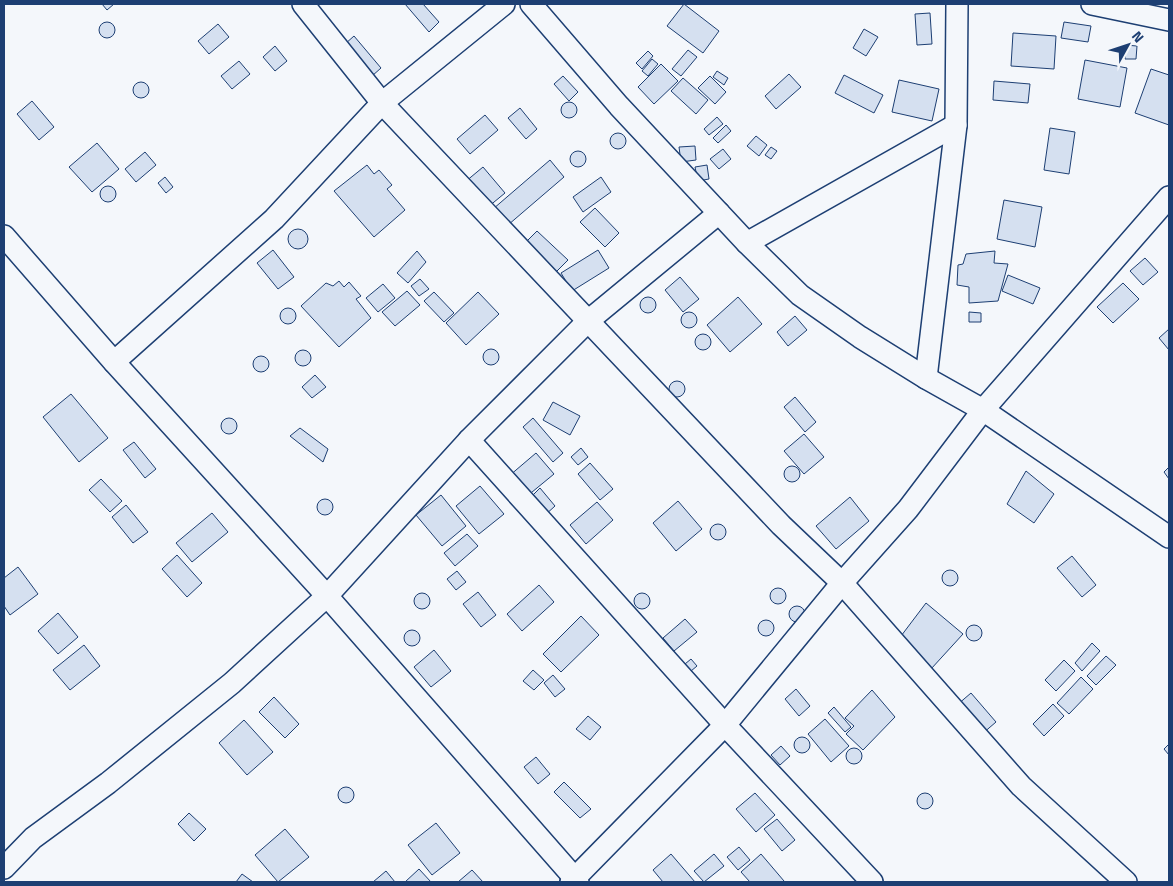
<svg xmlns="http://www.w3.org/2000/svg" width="1173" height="886" viewBox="0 0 1173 886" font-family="'Titillium Web',sans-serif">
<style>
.building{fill:#d5e0f0;stroke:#1d3f73}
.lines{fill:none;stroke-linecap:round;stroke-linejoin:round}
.street-casing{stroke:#1d3f73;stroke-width:24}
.street{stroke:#f4f7fb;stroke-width:21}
</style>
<rect width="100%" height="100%" fill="#f4f7fb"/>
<g class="building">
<path d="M102,4H114L107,10Z"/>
<path d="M405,4H423L439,22L429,32Z"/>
<path d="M684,4L719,31L703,53L667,26Z"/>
<path d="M930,13L932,44L917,45L915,14Z"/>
<circle cx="107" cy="30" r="8"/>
<path d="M1064,22L1091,26L1088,42L1061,38Z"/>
<path d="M218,24L229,37L209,54L198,41Z"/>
<path d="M864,29L878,37L866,56L853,48Z"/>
<path d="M1013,33L1056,36L1054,69L1011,66Z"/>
<path d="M354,36L381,68L372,76L345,44Z"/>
<path d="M1125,45L1137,46L1136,59H1125Z"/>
<path d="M275,46L287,61L275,71L263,57Z"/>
<path d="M688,50L697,57L681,76L672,69Z"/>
<path d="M648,51L653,56L642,69L636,63Z"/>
<path d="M652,59L658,64L648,76L642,71Z"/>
<path d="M1085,60L1127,68L1120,107L1078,99Z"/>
<path d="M239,61L250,74L232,89L221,76Z"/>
<path d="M661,64L678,81L654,104L638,87Z"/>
<path d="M1151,69L1169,75V125L1135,113Z"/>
<path d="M717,71L728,78L724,85L713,77Z"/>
<path d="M789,74L801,87L776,109L765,96Z"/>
<path d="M844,75L883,95L874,113L835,93Z"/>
<path d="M563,76L578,92L569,101L554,84Z"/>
<path d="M710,76L726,92L715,104L698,88Z"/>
<path d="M683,78L708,100L696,114L671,91Z"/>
<path d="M899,80L939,89L932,121L892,112Z"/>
<path d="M994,81L1030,84L1028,103L993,100Z"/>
<circle cx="141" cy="90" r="8"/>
<path d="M32,101L54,127L39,140L17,114Z"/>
<circle cx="569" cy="110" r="8"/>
<path d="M520,108L537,129L526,139L508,118Z"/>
<path d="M485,115L498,130L470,154L457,139Z"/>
<path d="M717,117L723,124L709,135L704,129Z"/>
<path d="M726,125L731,131L718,143L713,138Z"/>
<path d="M1050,128L1075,132L1069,174L1044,170Z"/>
<circle cx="618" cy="141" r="8"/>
<path d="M756,136L767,145L759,156L747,146Z"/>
<path d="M97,143L119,169L92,192L69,167Z"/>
<path d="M695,146L696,160L681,162L679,147Z"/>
<path d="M771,147L777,151L771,159L765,155Z"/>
<path d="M723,149L731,159L719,169L710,159Z"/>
<circle cx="578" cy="159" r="8"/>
<path d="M145,152L156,165L136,182L125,169Z"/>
<path d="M550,160L564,177L508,225L493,209Z"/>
<path d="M367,165L374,174L379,170L392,185L387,189L405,210L374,237L334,191Z"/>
<path d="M707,165L709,179L698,181L695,167Z"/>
<path d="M483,167L505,193L488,207L465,182Z"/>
<path d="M165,177L173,187L166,193L158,183Z"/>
<path d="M601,177L611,192L583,212L573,197Z"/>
<circle cx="108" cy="194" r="8"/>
<path d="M1004,200L1042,207L1035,247L997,239Z"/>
<path d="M595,208L619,233L605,247L580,222Z"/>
<circle cx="298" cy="239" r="10"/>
<path d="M537,231L568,260L555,273L524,244Z"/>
<path d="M273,250L294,277L278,289L257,263Z"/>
<path d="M598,250L609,268L572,291L561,273Z"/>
<path d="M417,251L426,262L408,283L397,273Z"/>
<path d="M995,251L994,263L1008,264L998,301L969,303V287L957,285L958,265L963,264L966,254Z"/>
<path d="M1145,258L1158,272L1143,285L1130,271Z"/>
<path d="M1008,275L1040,288L1033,304L1002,291Z"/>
<path d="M680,277L699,299L683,312L665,290Z"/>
<path d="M420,279L429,289L419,296L411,286Z"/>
<path d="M339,281L344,287L349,282L361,296L356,299L371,318L339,347L301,306L326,283L333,286Z"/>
<path d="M1123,283L1139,299L1113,323L1097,307Z"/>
<path d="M383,284L395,298L378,312L366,298Z"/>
<path d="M407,291L420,305L395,326L382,312Z"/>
<path d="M434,292L454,313L444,322L424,301Z"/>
<path d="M478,292L499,314L466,345L446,323Z"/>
<circle cx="648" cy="305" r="8"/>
<path d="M738,297L762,324L730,352L707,325Z"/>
<circle cx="288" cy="316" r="8"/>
<circle cx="689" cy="320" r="8"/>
<path d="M969,312L981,313V322H969Z"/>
<path d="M795,316L807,330L788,346L777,332Z"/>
<path d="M1169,329V350L1159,338Z"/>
<circle cx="703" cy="342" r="8"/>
<circle cx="491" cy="357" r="8"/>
<circle cx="303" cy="358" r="8"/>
<circle cx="261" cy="364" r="8"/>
<path d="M315,375L326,387L312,398L302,387Z"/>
<circle cx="677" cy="389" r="8"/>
<path d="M71,394L108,438L79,462L43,417Z"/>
<path d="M795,397L816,422L805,432L784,407Z"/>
<path d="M553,402L580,416L570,435L543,420Z"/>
<circle cx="229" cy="426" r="8"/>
<path d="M533,418L563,453L553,462L523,427Z"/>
<path d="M300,428L328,449L323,462L290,436Z"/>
<path d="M804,434L824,457L804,474L784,451Z"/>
<path d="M134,442L156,469L145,478L123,450Z"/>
<path d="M581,448L588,457L578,465L571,457Z"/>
<path d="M536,453L554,474L526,497L509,476Z"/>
<path d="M590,463L613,489L600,500L578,474Z"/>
<circle cx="792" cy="474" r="8"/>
<path d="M1169,467V479L1164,472Z"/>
<path d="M1026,471L1054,494L1034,523L1007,504Z"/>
<path d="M101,479L122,501L110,512L89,490Z"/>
<path d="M480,486L504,514L479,534L456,506Z"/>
<path d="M540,488L555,506L544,516L529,499Z"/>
<path d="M441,495L466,526L442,546L416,515Z"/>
<path d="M850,497L869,521L836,549L816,526Z"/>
<circle cx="325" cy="507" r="8"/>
<path d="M678,501L702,529L676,551L653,523Z"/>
<path d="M597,502L613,520L586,544L570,525Z"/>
<path d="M126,505L148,532L133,543L112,517Z"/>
<path d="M212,513L228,532L192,562L176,543Z"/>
<circle cx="718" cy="532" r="8"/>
<path d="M467,534L478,546L455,566L444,553Z"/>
<path d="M177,555L202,583L187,597L162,569Z"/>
<path d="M1072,556L1096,585L1082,597L1057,568Z"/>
<path d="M18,567L38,594L10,615L4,606V578Z"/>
<circle cx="950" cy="578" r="8"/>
<path d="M457,571L466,582L456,590L447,579Z"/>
<path d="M539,585L554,602L522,631L507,614Z"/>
<circle cx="778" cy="596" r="8"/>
<path d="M478,592L496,615L481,627L463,604Z"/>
<circle cx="422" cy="601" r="8"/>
<circle cx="642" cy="601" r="8"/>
<path d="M926,603L963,634L931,669L898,640Z"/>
<circle cx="797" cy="614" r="8"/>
<path d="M58,613L78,637L58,654L38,631Z"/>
<path d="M581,616L599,635L561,672L543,654Z"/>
<path d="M685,619L697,632L674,651L663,638Z"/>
<circle cx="766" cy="628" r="8"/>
<circle cx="974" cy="633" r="8"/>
<circle cx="412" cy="638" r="8"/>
<path d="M1092,643L1100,651L1082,671L1075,663Z"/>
<path d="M84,645L100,666L70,690L53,670Z"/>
<path d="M434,650L451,671L431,687L414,667Z"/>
<path d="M1106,656L1116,665L1096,685L1087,676Z"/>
<path d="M691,659L697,666L691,671L685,664Z"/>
<path d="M1064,660L1075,671L1056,691L1045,680Z"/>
<path d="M533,670L544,680L534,690L523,681Z"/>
<path d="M553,675L565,689L555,697L544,683Z"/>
<path d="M1081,677L1093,689L1069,714L1057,703Z"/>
<path d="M796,689L810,706L799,716L785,699Z"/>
<path d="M872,690L895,717L863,750L846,734L854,726L845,718Z"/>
<path d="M971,693L996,722L982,734L957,705Z"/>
<path d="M274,697L299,724L285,738L259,712Z"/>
<path d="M1053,704L1064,716L1044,736L1033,724Z"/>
<path d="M834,707L851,727L845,732L828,713Z"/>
<path d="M588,716L601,727L590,740L576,729Z"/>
<path d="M825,719L849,746L831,762L808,734Z"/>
<path d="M244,720L273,752L247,775L219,743Z"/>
<circle cx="802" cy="745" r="8"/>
<path d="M1169,744V755L1164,749Z"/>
<path d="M781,746L790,756L780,765L771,755Z"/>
<circle cx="854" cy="756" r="8"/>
<path d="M536,757L550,774L538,784L524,767Z"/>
<path d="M564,782L591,809L580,818L554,792Z"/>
<circle cx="346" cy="795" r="8"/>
<circle cx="925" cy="801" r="8"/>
<path d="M755,793L775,815L756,832L736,809Z"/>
<path d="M189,813L206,829L194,841L178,824Z"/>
<path d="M777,819L795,840L782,851L764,829Z"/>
<path d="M436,823L460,853L432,875L408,845Z"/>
<path d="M285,829L309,857L278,882L255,855Z"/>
<path d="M739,847L750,860L738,870L727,857Z"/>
<path d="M671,854L695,882H663L653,870Z"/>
<path d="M714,854L724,866L704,882L694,871Z"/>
<path d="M761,854L784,881L782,882H750L741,872Z"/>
<path d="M419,869L431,882H405Z"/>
<path d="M472,870L483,882H458Z"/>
<path d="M386,871L395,882H373Z"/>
<path d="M242,874L253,882H236Z"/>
</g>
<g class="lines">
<g class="street-casing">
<g id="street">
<path d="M303,4L382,103L781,525L842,583L1021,786L1126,882"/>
<path d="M531,4L619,106L747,243L800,295L860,337L926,378L983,410L1169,537"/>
<path d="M1092,4L1169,20"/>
<path d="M4,236L114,362L327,596L578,882"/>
<path d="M747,243L956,125"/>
<path d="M114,362L274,219L382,103L504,4"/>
<path d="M926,378L956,125L957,4"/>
<path d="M469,440L725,725L872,882"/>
<path d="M4,868L33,838L108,783L232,683L327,596L469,440L588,321L719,213"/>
<path d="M571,882L725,725L842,583L908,509L983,410L1169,197"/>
</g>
</g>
<use href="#street" class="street"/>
</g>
<rect width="1173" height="886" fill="none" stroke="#1d3f73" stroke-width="10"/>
<g transform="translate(1128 45) rotate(50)" stroke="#f4f7fb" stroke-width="4" paint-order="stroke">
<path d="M0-4L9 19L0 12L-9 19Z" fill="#1d3f73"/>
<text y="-8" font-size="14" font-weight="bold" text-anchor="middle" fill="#1d3f73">N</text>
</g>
</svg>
